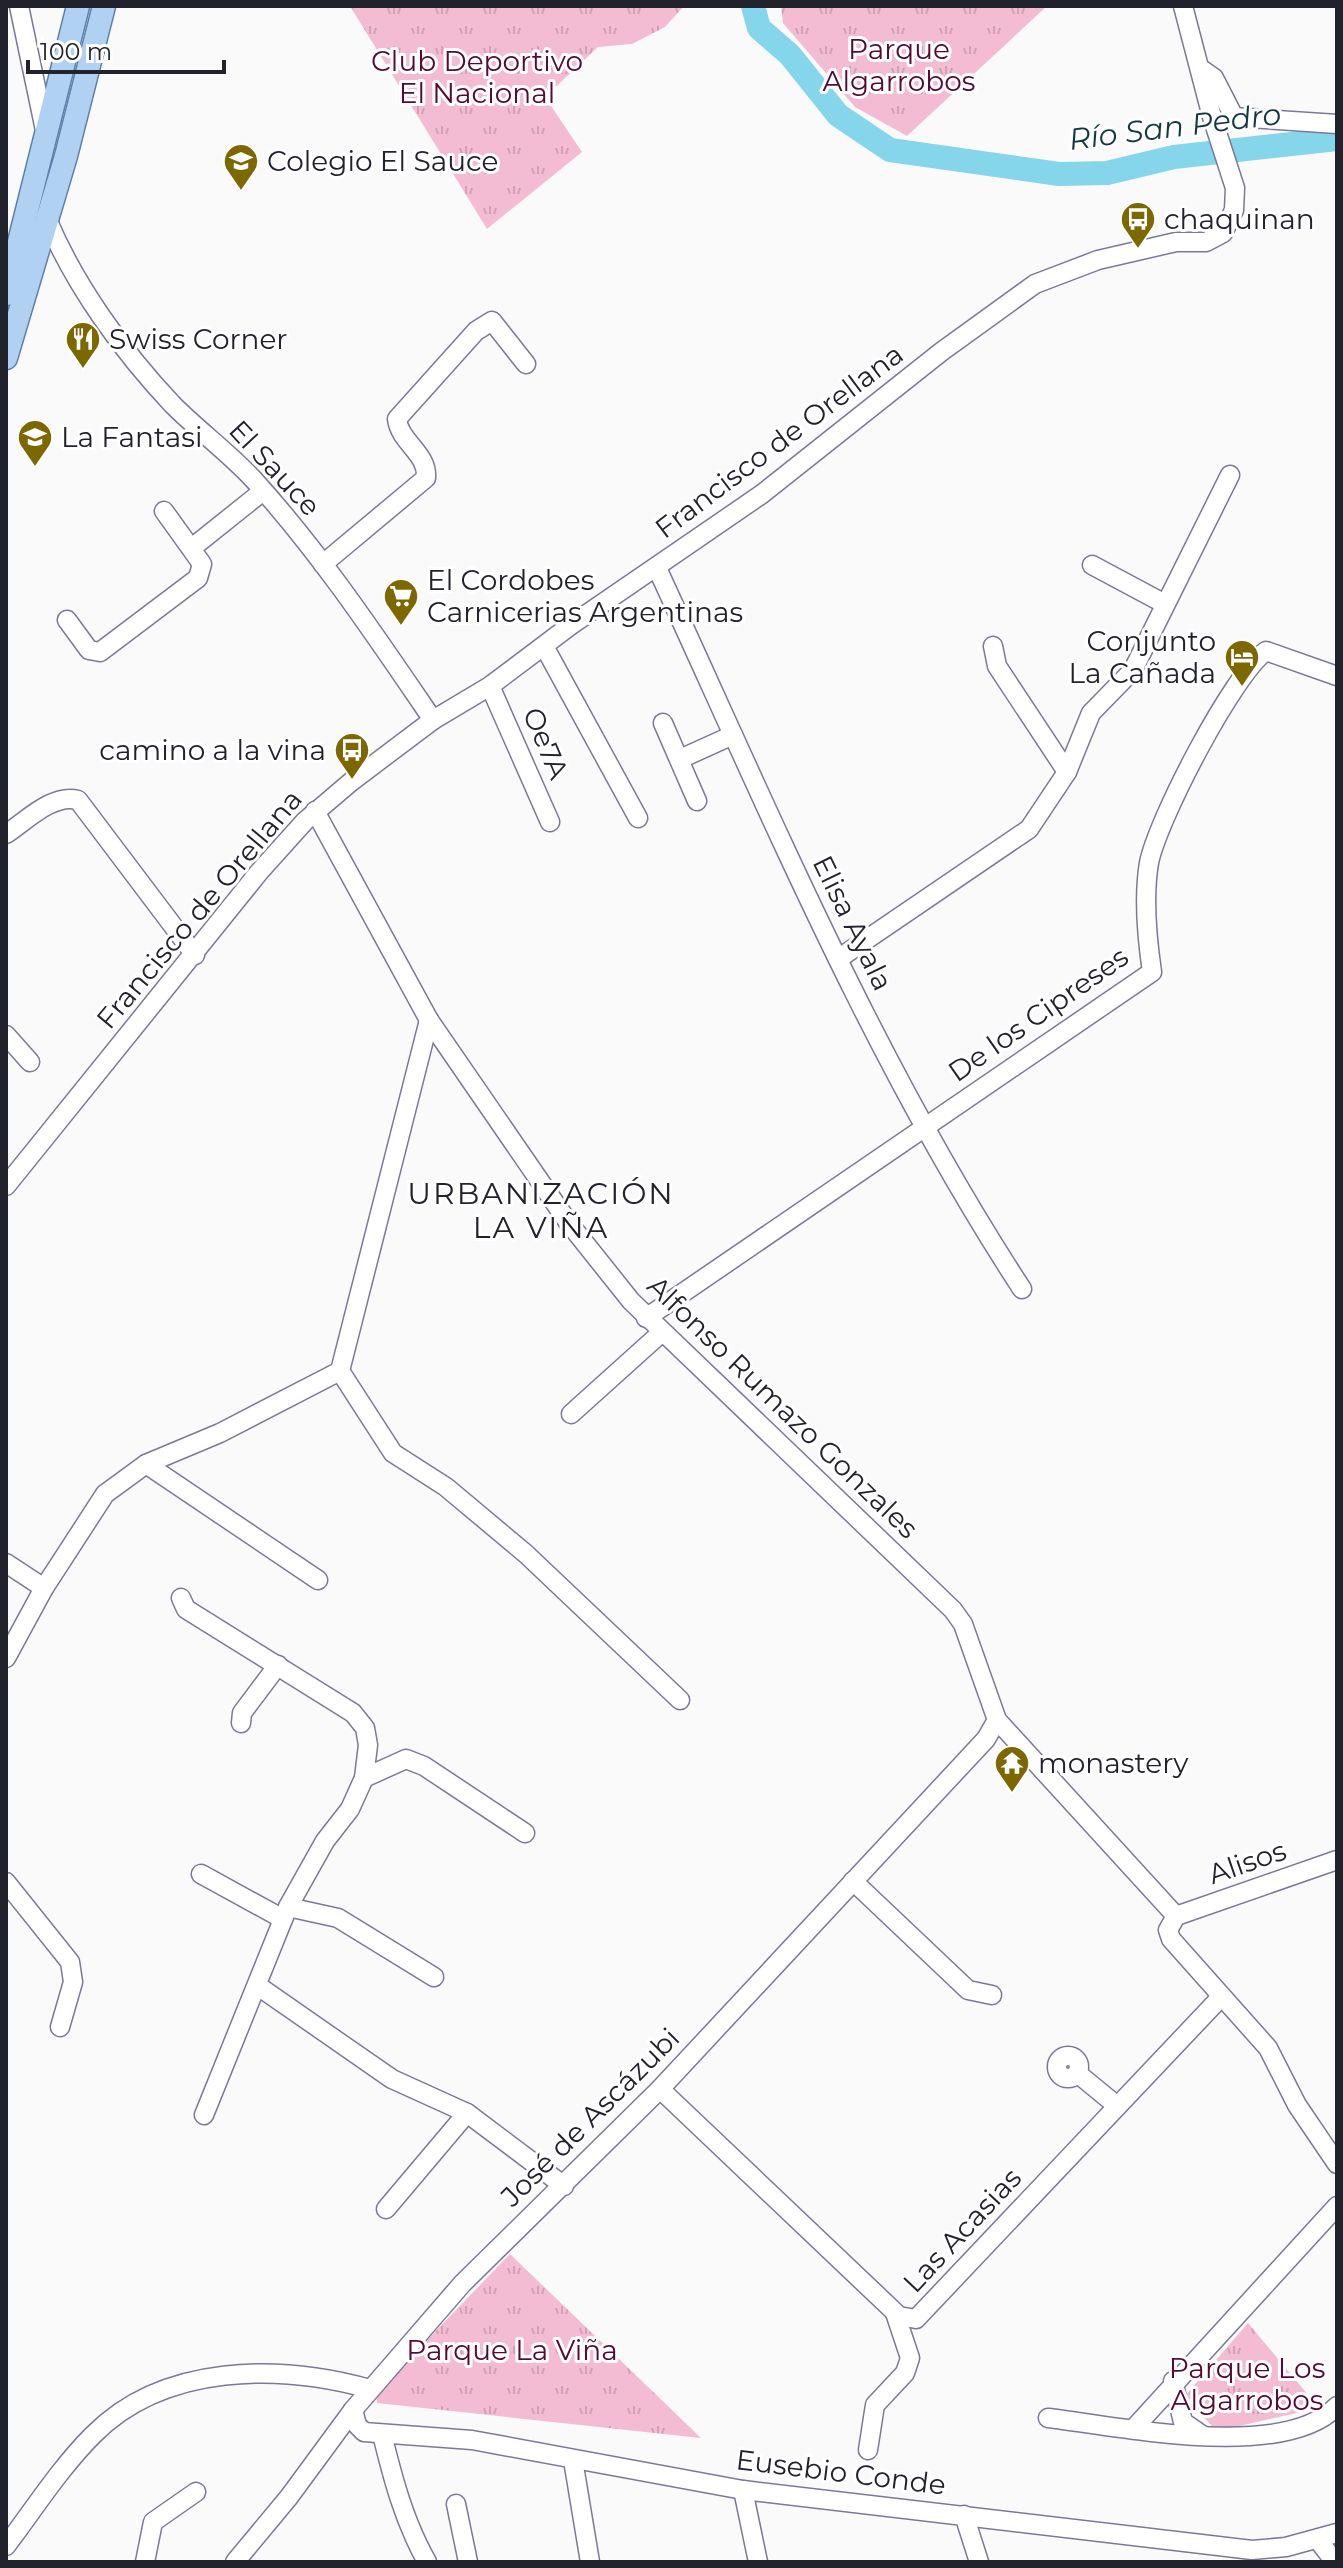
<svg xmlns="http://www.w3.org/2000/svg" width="1343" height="2568" viewBox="0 0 1343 2568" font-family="Montserrat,sans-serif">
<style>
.park{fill:url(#park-tufts)}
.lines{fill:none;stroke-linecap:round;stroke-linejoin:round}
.river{stroke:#85d6ea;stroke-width:24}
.minor-casing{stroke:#7a7a96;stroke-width:21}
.major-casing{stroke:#5c80a8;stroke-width:25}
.minor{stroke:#fff;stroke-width:18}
.major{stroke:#b0d1f2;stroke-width:22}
.labels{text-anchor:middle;stroke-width:6;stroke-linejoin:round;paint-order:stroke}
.park-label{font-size:28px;fill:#550934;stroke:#fff}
.poi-label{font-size:28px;fill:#22222d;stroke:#fff;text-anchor:start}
.street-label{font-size:28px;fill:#22222d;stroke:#fff}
.water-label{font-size:30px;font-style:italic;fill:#123941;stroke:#fff}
.neighbourhood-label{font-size:30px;letter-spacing:2px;fill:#22222d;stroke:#fff}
</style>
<defs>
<pattern id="park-tufts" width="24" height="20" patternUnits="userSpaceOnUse" patternTransform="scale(2)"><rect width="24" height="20" fill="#f3bcd3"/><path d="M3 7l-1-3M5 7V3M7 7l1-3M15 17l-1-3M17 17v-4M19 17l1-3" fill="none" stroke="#d0a1b5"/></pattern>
</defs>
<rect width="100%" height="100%" fill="#fafafa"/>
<g class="park">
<path d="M350,6H684L665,27L632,44L598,47L545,97L582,152L487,229Z"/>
<path d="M781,6H1047L907,136L855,107L783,23Z"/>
<path d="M510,2254L701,2438L377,2403L376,2393Z"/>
<path d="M1248,2323L1319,2408L1217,2431L1184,2397Z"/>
</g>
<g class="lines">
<path class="river" d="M753,6L759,28L790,55L838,115L890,150L1059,174L1107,173L1174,157L1337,139"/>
<g class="minor-casing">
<g id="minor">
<path d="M19,6L46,135"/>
<path d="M1201,69L1214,78L1234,117L1337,124"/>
<path d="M47,219C75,286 123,352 173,405C199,431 229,453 254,480C321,554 377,638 433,720"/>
<path d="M193,547L263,491"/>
<path d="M323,564L426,478C428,453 400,443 397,419L476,331L492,321L526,364"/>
<path d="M1092,565L1165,604"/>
<path d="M657,568C770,813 874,1063 1022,1289"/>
<path d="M67,620L89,650L100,652L198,578L202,564L164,511"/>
<path d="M544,646L638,818"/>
<path d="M993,646L997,666L1067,772"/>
<path d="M490,686L550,822"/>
<path d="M663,723L697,801"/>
<path d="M680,759L733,735"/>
<path d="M315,811L429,1020L568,1222L631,1301L953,1610L963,1624L997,1720L1176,1916"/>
<path d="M6,834C26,821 53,793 78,800L195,955"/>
<path d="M838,959L1029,829L1067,772L1091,713L1133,670L1230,475"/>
<path d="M429,1020L340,1371L393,1453L446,1487L526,1554L680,1700"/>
<path d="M6,1035L30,1062"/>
<path d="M6,1186L260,871L305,821L352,781L433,720L490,686L571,625L762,494L941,352L1035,284L1098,260L1176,242H1206L1223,233L1234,210L1235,188L1212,117L1183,6"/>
<path d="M646,1318L1152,972C1147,938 1143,898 1149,863C1157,821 1233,674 1266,651L1337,676"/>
<path d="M571,1414L661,1333"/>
<path d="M146,1464L318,1580"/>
<path d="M6,1563L44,1588"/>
<path d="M181,1598L186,1609L353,1713L365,1728L368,1745L364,1778L350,1809L325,1841L288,1907L204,2115"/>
<path d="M6,1658L44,1588L105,1494L146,1464L220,1433L340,1371"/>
<path d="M241,1723L242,1713L278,1665"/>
<path d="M364,1778L406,1759L424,1766L525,1833"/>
<path d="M201,1874L283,1919"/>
<path d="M853,1881L968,1990L992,1995"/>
<path d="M6,1882L70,1962L73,1982L60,2027"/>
<path d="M288,1907L338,1918L434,1977"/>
<path d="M1176,1916L1168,1930L1171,1939L1268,2048L1297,2105L1337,2164"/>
<path d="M1176,1916L1337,1860"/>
<path d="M258,1986L392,2079L467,2113L564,2186"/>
<circle cx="1068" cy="2067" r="11"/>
<path d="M1077,2073L1116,2105"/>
<path d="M660,2089L899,2316L916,2319L1221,1997"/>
<path d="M386,2209L467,2113"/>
<path d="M1173,2381L1183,2422L1202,2435"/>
<path d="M353,2410L357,2425L364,2432L472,2440L743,2490L1252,2550L1286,2547L1337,2533"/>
<path d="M1048,2418C1118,2426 1284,2462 1337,2406"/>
<path d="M1135,2427L1337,2206"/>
<path d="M382,2434C393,2479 404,2521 427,2562"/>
<path d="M868,2450L875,2405L905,2373L910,2358L895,2313"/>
<path d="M573,2460L590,2562"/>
<path d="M743,2490L758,2562"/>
<path d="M456,2504L468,2562"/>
<path d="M964,2515L979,2562"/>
<path d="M1318,2540L1335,2562"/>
<path d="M6,2546C34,2509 60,2468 93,2435C164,2363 280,2364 370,2389"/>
<path d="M145,2562L153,2522L196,2492"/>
<path d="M235,2562L289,2497L353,2410L462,2284L660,2089L986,1739L997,1720"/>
</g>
</g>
<g class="major-casing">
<g id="major">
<path d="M6,294L78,6"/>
<path d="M6,358L66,156L104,6"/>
</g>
</g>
<use href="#minor" class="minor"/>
<use href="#major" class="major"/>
</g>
<defs>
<g id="school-pin" transform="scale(1.8)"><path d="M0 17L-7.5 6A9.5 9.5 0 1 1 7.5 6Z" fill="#7d6800" stroke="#fff"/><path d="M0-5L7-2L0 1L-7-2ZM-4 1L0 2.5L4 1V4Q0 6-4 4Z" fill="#fff"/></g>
<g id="bus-pin" transform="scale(1.8)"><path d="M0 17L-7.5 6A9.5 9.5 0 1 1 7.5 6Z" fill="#7d6800" stroke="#fff"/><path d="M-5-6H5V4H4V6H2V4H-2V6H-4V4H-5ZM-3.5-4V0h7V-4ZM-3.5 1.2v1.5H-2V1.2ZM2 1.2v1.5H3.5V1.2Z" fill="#fff"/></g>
<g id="restaurant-pin" transform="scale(1.8)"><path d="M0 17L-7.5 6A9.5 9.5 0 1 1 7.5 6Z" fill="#7d6800" stroke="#fff"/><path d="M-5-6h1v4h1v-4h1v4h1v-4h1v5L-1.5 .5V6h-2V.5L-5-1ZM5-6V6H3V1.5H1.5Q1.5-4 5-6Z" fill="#fff"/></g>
<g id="supermarket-pin" transform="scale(1.8)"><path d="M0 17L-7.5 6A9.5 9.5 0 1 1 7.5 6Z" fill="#7d6800" stroke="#fff"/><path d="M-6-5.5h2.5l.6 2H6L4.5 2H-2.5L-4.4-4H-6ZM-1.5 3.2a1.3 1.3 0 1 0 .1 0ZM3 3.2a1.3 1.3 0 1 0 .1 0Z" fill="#fff"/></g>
<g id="hotel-pin" transform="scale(1.8)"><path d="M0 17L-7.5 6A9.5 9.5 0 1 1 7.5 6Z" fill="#7d6800" stroke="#fff"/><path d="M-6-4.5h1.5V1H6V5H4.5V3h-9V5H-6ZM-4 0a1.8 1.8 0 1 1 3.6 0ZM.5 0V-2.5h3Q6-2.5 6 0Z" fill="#fff"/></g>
<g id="temple-pin" transform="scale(1.8)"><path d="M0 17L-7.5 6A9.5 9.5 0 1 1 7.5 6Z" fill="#7d6800" stroke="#fff"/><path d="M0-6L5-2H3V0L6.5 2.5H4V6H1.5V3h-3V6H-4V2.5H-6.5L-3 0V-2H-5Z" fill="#fff"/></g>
</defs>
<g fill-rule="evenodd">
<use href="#school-pin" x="241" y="161"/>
<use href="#bus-pin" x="1138" y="219"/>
<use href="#restaurant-pin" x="83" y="339"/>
<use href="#school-pin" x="35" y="437"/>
<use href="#supermarket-pin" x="401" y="596"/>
<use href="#hotel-pin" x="1242" y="657"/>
<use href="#bus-pin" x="352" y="750"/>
<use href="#temple-pin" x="1012" y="1763"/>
</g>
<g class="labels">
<g class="park-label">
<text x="899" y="59">Parque<tspan x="899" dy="32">Algarrobos</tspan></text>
<text x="477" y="71">Club Deportivo<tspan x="477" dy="32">El Nacional</tspan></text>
<text x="512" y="2360">Parque La Viña</text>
<text x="1247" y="2378">Parque Los<tspan x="1247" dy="32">Algarrobos</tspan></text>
</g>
<g class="poi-label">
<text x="267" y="171">Colegio El Sauce</text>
<text x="1164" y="229">chaquinan</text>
<text x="109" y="349">Swiss Corner</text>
<text x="61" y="447">La Fantasi</text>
<text x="427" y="590">El Cordobes<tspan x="427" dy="32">Carnicerias Argentinas</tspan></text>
<text x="1216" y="651" text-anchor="end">Conjunto<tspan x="1216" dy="32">La Cañada</tspan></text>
<text x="326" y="760" text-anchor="end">camino a la vina</text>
<text x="1038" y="1773">monastery</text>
</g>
<g class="street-label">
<text transform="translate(779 441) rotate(-37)" y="10">Francisco de Orellana</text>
<text transform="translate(275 468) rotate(47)" y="10">El Sauce</text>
<text transform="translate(546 743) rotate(67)" y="10">Oe7A</text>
<text transform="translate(199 909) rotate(-50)" y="10">Francisco de Orellana</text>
<text transform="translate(853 923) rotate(64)" y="10">Elisa Ayala</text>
<text transform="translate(1038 1014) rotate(-35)" y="10">De los Cipreses</text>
<text transform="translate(783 1407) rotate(44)" y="10">Alfonso Rumazo Gonzales</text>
<text transform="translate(1247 1862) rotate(-19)" y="10">Alisos</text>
<text transform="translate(590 2117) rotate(-45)" y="10">José de Ascázubi</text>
<text transform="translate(962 2230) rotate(-47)" y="10">Las Acasias</text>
<text transform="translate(841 2472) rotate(7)" y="10">Eusebio Conde</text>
</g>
<g class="water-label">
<text transform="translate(1175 127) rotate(-7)" y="10">Río San Pedro</text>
</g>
<g class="neighbourhood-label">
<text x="541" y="1204">URBANIZACIÓN<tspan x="541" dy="34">LA VIÑA</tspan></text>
</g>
</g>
<rect width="1343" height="2568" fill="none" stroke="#22222d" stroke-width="16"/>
<path d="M28 60v12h196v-12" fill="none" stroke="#22222d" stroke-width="4"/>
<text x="40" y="60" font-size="24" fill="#22222d" stroke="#ffffff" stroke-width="6" paint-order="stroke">100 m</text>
</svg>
